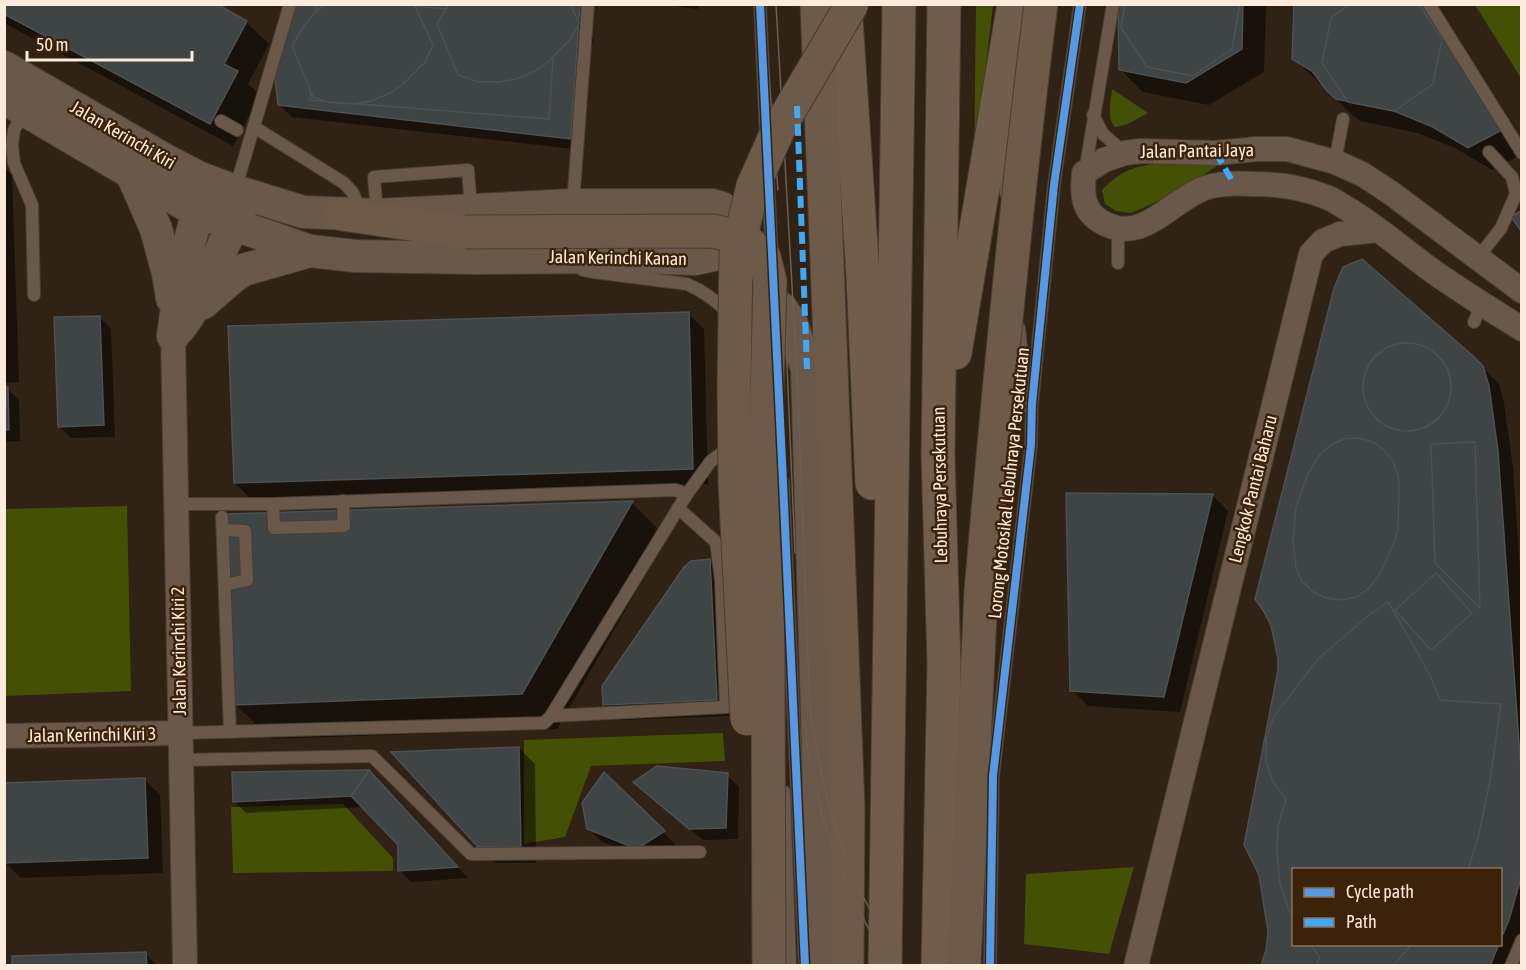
<svg xmlns="http://www.w3.org/2000/svg" width="1526" height="970" viewBox="0 0 1526 970" font-family="'Asap Condensed',sans-serif">
<style>
.green{fill:#445003}
.shadow{fill:#0007;fill-rule:evenodd}
.building{fill:#3f4444;stroke:#4c5153;stroke-width:1.5}
.lines{fill:none;stroke-linecap:round;stroke-linejoin:round}
.service-casing{stroke:#493e34;stroke-width:14}
.minor-casing{stroke:#493e34;stroke-width:26}
.tertiary-casing{stroke:#493e34;stroke-width:34}
.trunk-casing{stroke:#493e34;stroke-width:35}
.motorway-casing{stroke:#493e34;stroke-width:35}
.service{stroke:#6a594a;stroke-width:12}
.minor{stroke:#6a594a;stroke-width:24}
.tertiary{stroke:#6a594a;stroke-width:32}
.trunk{stroke:#705d4b;stroke-width:33}
.motorway{stroke:#6e5a48;stroke-width:33}
.tram{stroke:#6d5f53;stroke-width:1.5}
.motorway-bridge-casing{stroke:#493e34;stroke-width:35;stroke-linecap:butt}
.motorway-bridge{stroke:#6e5a48;stroke-width:33}
.quiet{stroke:#3fa9f5;stroke-width:6;stroke-dasharray:12 6;stroke-linecap:butt}
.cycleway-casing{stroke:#3c2208;stroke-width:11}
.cycleway{stroke:#5399e6;stroke-width:8}
.labels{text-anchor:middle;stroke-width:5;stroke-linejoin:round;paint-order:stroke}
.street-label{font-size:18px;fill:#fdebdd;stroke:#3c2208}
</style>
<rect width="100%" height="100%" fill="#302214"/>
<g class="green">
<path d="M976,5H993L974,166Z"/>
<path d="M1475,5H1521V78Z"/>
<path d="M1112,89L1148,113L1128,124L1115,127C1106,118 1111,101 1112,89Z"/>
<path d="M1168,162L1218,165L1188,186L1170,196L1131,213L1116,211L1105,204L1102,190C1124,167 1139,166 1168,162Z"/>
<path d="M127,506L131,691L5,696V509Z"/>
<path d="M723,733L725,761L591,766L565,837L524,844V740Z"/>
<path d="M343,804L393,858V871L233,873L231,807Z"/>
<path d="M1134,867L1109,954L1024,944L1026,874Z"/>
</g>
<g class="shadow">
<path d="M4,4L246,22L269,44L248,84L260,95L233,146L4,23Z"/>
<path d="M297,4H593L591,33L594,40L590,48L582,150L292,117L280,105Z"/>
<path d="M657,4H698V9Z"/>
<path d="M1120,4H1266L1264,72L1209,105L1143,92L1121,70Z"/>
<path d="M1430,4L1522,154L1492,170L1457,149L1418,133L1360,121L1351,114L1324,86L1317,81L1294,58Z"/>
<path d="M4,168L12,175L19,382L4,383Z"/>
<path d="M688,313L704,329L708,484L251,499L235,483Z"/>
<path d="M99,317L111,329L115,437L71,438L59,426Z"/>
<path d="M1471,356L1499,384L1504,403L1513,468L1522,599V861L1518,889H1521L1522,881V943L1512,966H1262L1267,950L1270,932ZM1294,870H1500V944H1294Z"/>
<path d="M4,388H7L19,400L20,441L4,442Z"/>
<path d="M1068,495L1213,496L1228,511L1180,712L1088,706L1072,690Z"/>
<path d="M632,503L667,538L557,729L271,739L235,704L228,516Z"/>
<path d="M709,561L725,576L732,716L620,720L604,705Z"/>
<path d="M519,748L535,764L536,863H496L479,846Z"/>
<path d="M604,774L675,844L649,860L601,841L588,829Z"/>
<path d="M727,775L739,787L738,839L703,840L647,793Z"/>
<path d="M144,779L160,795L163,873L21,878L5,863Z"/>
<path d="M380,784L468,878L411,882L399,870L400,844L364,807L246,813L234,801Z"/>
<path d="M146,954L157,966H13Z"/>
</g>
<g class="building">
<path d="M4,4H217L247,21L224,64L238,71L210,124L4,14Z"/>
<path d="M295,4H580L571,139L278,105L274,69Z"/>
<path d="M317,4H389L556,18L549,119L310,100Z"/>
<path d="M327,4H414L433,45L425,62L403,84L390,93L371,101L354,104L327,102L313,97L292,46L302,29L315,12Z"/>
<path d="M449,4H570L579,23L570,40L548,62L535,71L516,79L499,82H479L458,75L437,24Z"/>
<path d="M1118,4H1243L1242,49L1186,83L1119,70Z"/>
<path d="M1125,4H1240L1232,49L1193,76L1147,67L1121,28Z"/>
<path d="M1294,4H1423L1502,130L1468,148L1433,127L1394,111L1336,99L1327,91L1312,71L1292,59Z"/>
<path d="M1350,4H1419L1442,39L1433,84L1394,111L1348,102L1322,63L1331,18Z"/>
<path d="M1522,210V232L1511,217Z"/>
<path d="M1362,259L1472,355L1483,366L1489,386L1498,451L1522,785V865L1520,881L1509,920L1500,941V870H1294V944H1499L1490,966H1261L1266,950L1268,932L1259,875L1244,845L1278,670V658L1271,626L1264,612L1255,599L1334,288L1343,267Z"/>
<path d="M689,312L693,469L234,483L228,326Z"/>
<path d="M100,316L104,425L58,427L54,317Z"/>
<circle cx="1407" cy="387" r="44"/>
<path d="M4,387H8L9,430H4Z"/>
<path d="M1359,438L1373,442L1384,450L1393,461L1398,475L1399,487L1398,528L1395,540L1384,565L1378,577L1368,589L1356,597L1341,600L1326,598L1313,592L1302,581L1296,568L1293,541L1296,507L1308,474L1320,454L1331,445L1344,439Z"/>
<path d="M1475,442L1480,608L1435,563L1431,444Z"/>
<path d="M1066,493L1213,494L1164,697L1070,691Z"/>
<path d="M633,501L522,694L234,705L227,514Z"/>
<path d="M710,559L717,700L603,705L602,686L684,567L691,561Z"/>
<path d="M1436,573L1472,613L1431,650L1395,610Z"/>
<path d="M1388,602L1419,655L1432,680L1440,700L1501,704L1490,781L1478,838L1468,870H1294V919L1289,910L1280,883L1277,854L1278,826L1286,799L1273,782L1266,761V739L1274,716L1318,659L1368,616Z"/>
<path d="M519,747L521,847H478L391,752Z"/>
<path d="M657,766L728,773L726,828L689,829L633,782Z"/>
<path d="M369,770L458,867L398,871V845L351,796Z"/>
<path d="M369,770L351,796L233,802L232,772Z"/>
<path d="M604,772L665,831L637,849L587,829L582,803Z"/>
<path d="M145,778L148,858L4,863V783Z"/>
<path d="M1310,944H1412L1393,966H1321L1317,962L1320,958Z"/>
<path d="M146,952L147,966H12V956Z"/>
</g>
<g class="lines">
<g class="service-casing">
<g id="service">
<path d="M760,4L766,135"/>
<path d="M1429,4L1522,153"/>
<path d="M24,111L14,130L12,145L14,163L32,205L34,295"/>
<path d="M1093,115L1103,134L1125,153"/>
<path d="M221,121L237,130"/>
<path d="M254,127L344,183L353,193L361,212"/>
<path d="M1001,151L1006,194"/>
<path d="M1335,162L1343,119"/>
<path d="M1085,172L1113,4"/>
<path d="M768,178L772,258"/>
<path d="M235,190L290,4"/>
<path d="M573,204L588,4"/>
<path d="M377,213L374,177L468,170L471,209"/>
<path d="M1477,259L1501,228L1516,194L1512,177L1489,152"/>
<path d="M1118,263V230"/>
<path d="M583,270L593,272L687,284C703,291 717,301 729,314"/>
<path d="M1474,322L1482,304"/>
<path d="M1019,328L1027,406"/>
<path d="M783,482L805,966"/>
<path d="M176,504H273L675,490L687,494"/>
<path d="M273,504L274,528L344,526L343,501"/>
<path d="M222,517L230,732"/>
<path d="M223,530L245,531L247,580L225,585"/>
<path d="M551,716L726,707L721,580L716,542L678,508"/>
<path d="M180,733L544,723L551,716L687,494L711,461L731,446"/>
<path d="M181,760L372,756L471,854L700,852"/>
<path d="M784,792L790,966"/>
<path d="M990,966L993,776L1031,445L1032,404L1054,185L1080,4"/>
<path d="M1511,966L1522,940"/>
</g>
</g>
<g class="minor-casing">
<g id="minor">
<path d="M1522,291L1391,193L1362,174L1335,162L1287,149H1257L1216,153L1141,151L1125,153L1104,160L1084,173C1082,192 1082,210 1100,221C1141,247 1169,201 1205,188C1219,183 1239,183 1255,184C1278,184 1304,188 1326,197C1333,199 1339,204 1346,208C1375,225 1400,247 1427,267C1457,289 1490,309 1522,329"/>
<path d="M173,336L185,966"/>
<path d="M4,736L180,733"/>
<path d="M1136,966L1311,254L1323,241L1340,234L1378,230"/>
</g>
</g>
<g class="tertiary-casing">
<g id="tertiary">
<path d="M4,67L167,161L200,178L235,191L303,212L377,215L573,205H712L722,208L730,215L736,225L737,233L735,241L731,247L723,253L695,259L639,257L474,258L355,256L310,251L198,212L4,98"/>
<path d="M132,174L156,229L168,273L172,298"/>
<path d="M203,303L233,277L243,270L310,251"/>
<path d="M781,308L791,322L807,369L818,748L822,966"/>
<path d="M178,330L187,318L201,294L241,207"/>
<path d="M173,336C180,287 186,239 206,193"/>
</g>
</g>
<g class="trunk-casing">
<g id="trunk">
<path d="M845,4L863,276L872,483"/>
<path d="M955,353L1014,4"/>
<path d="M885,966L899,4"/>
<path d="M938,966L944,664L938,455L944,4"/>
</g>
</g>
<g class="motorway-casing">
<g id="motorway">
<path d="M817,4L848,807L847,966"/>
<path d="M342,214L465,232"/>
<path d="M964,966L981,591"/>
</g>
</g>
<use href="#service" class="service"/>
<use href="#minor" class="minor"/>
<use href="#tertiary" class="tertiary"/>
<use href="#trunk" class="trunk"/>
<use href="#motorway" class="motorway"/>
<g class="tram">
<path d="M763,4L778,190"/>
<path d="M776,4L797,373L810,709L824,787L849,871L901,966"/>
<path d="M784,295L795,553"/>
<path d="M805,720L806,741L811,765"/>
<path d="M818,794L822,816L833,846"/>
<path d="M841,868L847,887L888,966"/>
</g>
<g class="motorway-bridge-casing">
<g id="motorway-bridge">
<path d="M465,232L713,231L745,239L764,257L770,281L767,395L769,966"/>
<path d="M981,591C998,395 1016,200 1041,4"/>
<path d="M747,719L735,482L734,384L736,256L753,186L779,128L852,4"/>
</g>
</g>
<use href="#motorway-bridge" class="motorway-bridge"/>
<g class="quiet">
<path d="M797,106L807,369"/>
<path d="M1216,153L1234,184"/>
</g>
<g class="cycleway-casing">
<g id="cycleway">
<path d="M760,4L783,482L805,966"/>
<path d="M990,966L993,776L1031,445L1032,404L1054,185L1080,4"/>
</g>
</g>
<use href="#cycleway" class="cycleway"/>
</g>
<g class="labels">
<g class="street-label">
<text transform="translate(123 135) rotate(30)" y="6">Jalan Kerinchi Kiri</text>
<text transform="translate(1197 151) rotate(-1)" y="6">Jalan Pantai Jaya</text>
<text transform="translate(618 258) rotate(1)" y="6">Jalan Kerinchi Kanan</text>
<text transform="translate(1009 483) rotate(-84)" y="6">Lorong Motosikal Lebuhraya Persekutuan</text>
<text transform="translate(940 485) rotate(-91)" y="6">Lebuhraya Persekutuan</text>
<text transform="translate(1253 489) rotate(-76)" y="6">Lengkok Pantai Baharu</text>
<text transform="translate(179 651) rotate(-91)" y="6">Jalan Kerinchi Kiri 2</text>
<text transform="translate(92 735) rotate(-1)" y="6">Jalan Kerinchi Kiri 3</text>
</g>
</g>
<rect width="1526" height="970" fill="none" stroke="#fdebdd" stroke-width="12"/>
<rect x="1292" y="868" width="210" height="78" fill="#3c2208" stroke="#89725d" stroke-width="1.5"/>
<rect x="1304" y="888" width="30" height="9" fill="#5399e6" stroke="#89725d" stroke-width="1.5"/>
<text x="1346" y="898" font-size="18" fill="#fdebdd">Cycle path</text>
<rect x="1304" y="918" width="30" height="9" fill="#3fa9f5" stroke="#89725d" stroke-width="1.5"/>
<text x="1346" y="928" font-size="18" fill="#fdebdd">Path</text>
<path d="M27 51v9h165v-9" fill="none" stroke="#fdebdd" stroke-width="3"/>
<text x="36" y="51" font-size="18" fill="#fdebdd" stroke="#3c2208" stroke-width="4.5" paint-order="stroke">50 m</text>
</svg>
